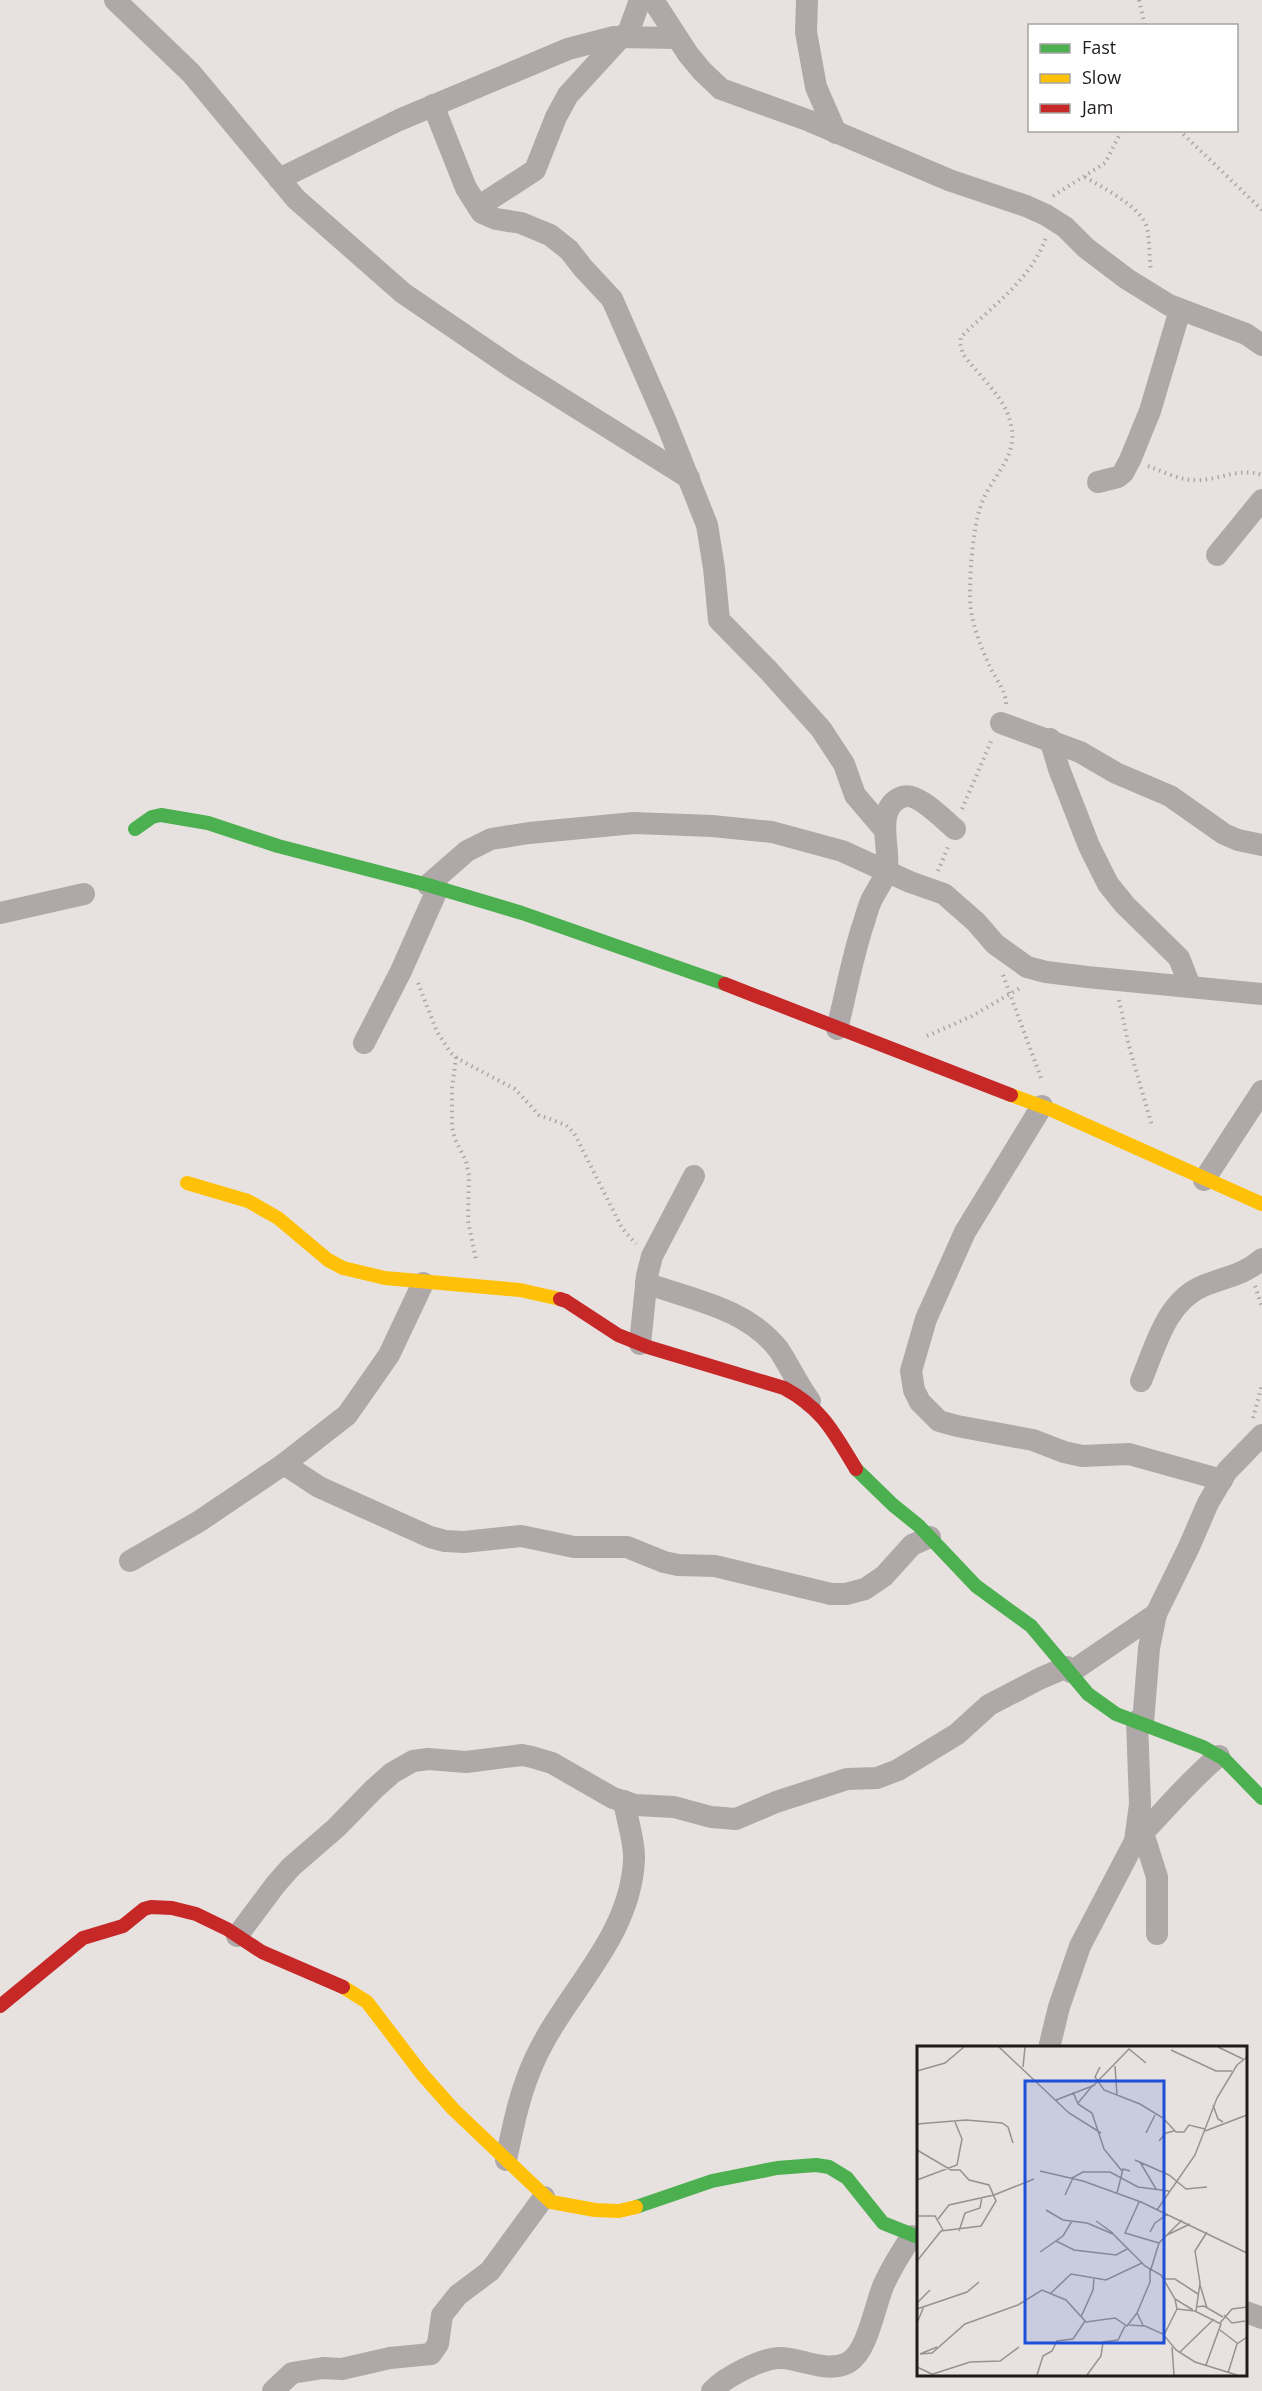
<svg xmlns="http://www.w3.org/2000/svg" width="1262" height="2391" viewBox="0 0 1262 2391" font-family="'Open Sans',sans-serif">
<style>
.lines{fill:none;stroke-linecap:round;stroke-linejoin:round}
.path{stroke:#aca6a6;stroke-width:4;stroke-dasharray:1.5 4.5;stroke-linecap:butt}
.street{stroke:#afa8a9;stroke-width:22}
.fast{stroke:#4caf50;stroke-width:14}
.slow{stroke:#ffc107;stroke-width:14}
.jam{stroke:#c62828;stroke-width:14}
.inset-road{fill:none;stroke:#979290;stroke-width:1.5}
.view{fill:#1d4ed8;fill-opacity:0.15;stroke:#1d4ed8;stroke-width:3}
.inset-edge{fill:none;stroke:#1e1b19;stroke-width:3}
</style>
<rect width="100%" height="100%" fill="#e7e2e0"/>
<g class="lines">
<g class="path">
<path d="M1139,0L1145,26"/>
<path d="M1179,130L1262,210"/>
<path d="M1085,177C1103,188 1142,207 1147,228C1150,242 1149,257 1151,271"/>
<path d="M1053,196L1105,163L1122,130"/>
<path d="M1148,466C1164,472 1181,481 1198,480C1221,480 1238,467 1262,475"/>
<path d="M1006,704C1006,690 996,680 990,667C980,645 969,618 970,593C970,569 973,530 980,508C992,471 1025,456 1007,412C999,393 975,371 963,354L960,343L961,337C991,307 1032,279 1046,237"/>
<path d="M962,809L992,739"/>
<path d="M938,871L948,847"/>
<path d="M1003,975L1041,1078"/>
<path d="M418,983L437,1032L451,1053L460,1060L515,1089L539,1115L566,1125L574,1133L622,1228L636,1244"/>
<path d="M1119,1000L1129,1046L1152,1126"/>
<path d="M927,1036L972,1016L1022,987"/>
<path d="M456,1057L452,1089V1127L455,1139L466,1161L469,1175L468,1221L476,1260"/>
<path d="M1255,1286L1262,1307"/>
<path d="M1253,1418L1262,1385"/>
</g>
<g class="street">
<path d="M115,0L191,73L296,199L403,293L510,366L689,478"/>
<path d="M653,0L688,54L702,71L721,89L810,121L949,180L1026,206L1046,215L1065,227L1086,248L1127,279L1169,305L1246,334L1262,345"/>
<path d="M807,0L806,32L816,87L836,133"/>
<path d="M627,36L640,0"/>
<path d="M433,105L466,188L482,213L496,219L521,223L550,235L569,250L583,268L612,299L666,422L707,525L714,568L719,620L769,671L821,729L844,764L855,795L884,829"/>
<path d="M279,179L399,120L568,49L614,37L677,38"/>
<path d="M478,207L535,170L556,117L568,95L622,36"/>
<path d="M1098,482L1118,477L1123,473L1130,460L1150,411L1180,310"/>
<path d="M1217,555L1262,500"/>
<path d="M1001,723L1080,752L1116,773L1170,796L1224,834L1238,840L1262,845"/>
<path d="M1050,739L1059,769L1089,846L1108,884L1125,905L1179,958L1190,986"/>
<path d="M428,885L467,851L491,839L529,833L634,823L712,826L772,832L842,851L910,882L944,894L976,922L995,944L1027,967L1046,972L1087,977L1262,994"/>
<path d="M0,913L84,894"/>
<path d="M837,1029C846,994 852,957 864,922C866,915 868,908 871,901C876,890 885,880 887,868C890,847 874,808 902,797C917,791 944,820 955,829"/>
<path d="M364,1043L401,971L438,888"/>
<path d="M1042,1106L965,1232L926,1319L911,1371L914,1390L920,1402L939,1421L957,1426L1033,1440L1064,1452L1082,1456L1129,1454L1222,1480"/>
<path d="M1204,1180L1262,1091"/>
<path d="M646,1283C692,1300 747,1308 779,1350C790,1367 798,1385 810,1401"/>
<path d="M640,1344L647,1276L652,1256L694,1176"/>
<path d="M1141,1381C1155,1348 1166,1301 1203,1286C1224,1277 1244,1275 1262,1259"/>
<path d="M284,1464L319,1487L430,1537L445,1541L464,1542L521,1536L574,1547H627L664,1562L678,1565L715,1566L831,1594H846L865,1589L884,1576L912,1545L930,1537"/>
<path d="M130,1561L198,1522L247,1489L284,1464L347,1415L389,1355L423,1283"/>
<path d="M1071,1672L1156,1614"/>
<path d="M1143,1723L1149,1648L1156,1614L1189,1547L1208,1503L1227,1471L1262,1435"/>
<path d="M1143,1833L1157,1877V1934"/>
<path d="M1135,1841C1163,1813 1188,1781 1219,1756"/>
<path d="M237,1936L276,1884L291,1867L336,1828L374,1789L392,1773L413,1761L428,1759L466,1762L522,1755L532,1757L552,1763L613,1798L635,1805L674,1807L711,1817L736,1819L776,1802L847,1779L877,1778L898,1770L957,1734L989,1705L1041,1678L1067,1667"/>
<path d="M1049,2048L1059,2007L1080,1946L1135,1841L1140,1804L1137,1721"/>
<path d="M506,2160C513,2126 520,2091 535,2059C566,1991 630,1939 634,1860C635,1842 627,1820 624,1801"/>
<path d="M1246,2312L1262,2318"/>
<path d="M273,2391L292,2373L323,2368L342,2369L390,2358L431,2354L438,2344L442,2315L458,2295L490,2271L544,2197"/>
<path d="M712,2391C725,2377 763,2357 782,2358C802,2359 829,2374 849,2362C868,2351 875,2304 884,2284C892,2267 901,2252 912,2236"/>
</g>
<g class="fast">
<path d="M135,829L152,817L161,815L208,823L278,846L428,885L522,913L725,984"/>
<path d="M856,1469L893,1505L919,1526L976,1586L1031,1626L1088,1694L1116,1714L1203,1747L1224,1759L1262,1798"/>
<path d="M636,2207L712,2181L777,2168L816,2165L829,2167L847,2178L883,2223L918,2237"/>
</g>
<g class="slow">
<path d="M1011,1095L1052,1110L1262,1204"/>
<path d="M187,1183L248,1201L278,1218L328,1260L343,1268L385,1278L520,1290L560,1299"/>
<path d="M343,1987L367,2002L422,2074L453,2109L551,2202L595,2210L619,2211L636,2207"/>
</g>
<g class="jam">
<path d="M725,984L1011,1095"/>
<path d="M560,1299L566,1301L618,1335L648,1347L784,1388C823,1409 834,1433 856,1469"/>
<path d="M0,2006L83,1938L123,1926L144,1909L151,1907L172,1908L196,1914L227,1929L262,1952L343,1987"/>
</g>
</g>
<g transform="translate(917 2046)">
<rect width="330" height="330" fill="#e7e2e0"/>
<path class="inset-road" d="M82,1L152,67L184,87M301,1L326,13M254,4L299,25H315M198,20L200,49M106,21L108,1M183,21L178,31L187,44L223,58L246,72L259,86H267L272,79L288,83M0,25L28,17L47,1M177,39L212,3L229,17M156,46L161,58L175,67L187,103L205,125M139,54L178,39M161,57L176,39M296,59L301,73L306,76M0,78L49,74L85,77L91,81L96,97M288,85L330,69M229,87L238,69M242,95L249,87L257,85M0,104L34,124H43L52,134L72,139L79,155L64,180L24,185L0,215M218,114L252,129L269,143L290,141M223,116L239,143M123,125L166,135L224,156L330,207M155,132L166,126H193L221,141L252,145M0,134L40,119L45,93L38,76M200,147L206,123L213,125M148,149L156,132M222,156L208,187L242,197M129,164L146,174L170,177L196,188L228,220L244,229L258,253L276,264M240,164L278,109L300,52L320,19L330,11M0,170H18L26,184M21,173L32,159L77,149L117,133M179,175L196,187M42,185L48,167L63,162L65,151M233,186L238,177L251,168M250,189L273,178M139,195L157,204L199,209L210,203M123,206L146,190L155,175M234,223L242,197L265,174M248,233H258L281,248M283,239L290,262M134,247L154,228L189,234L225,217M0,257L13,244M279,261L287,260L306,271M0,263L50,246L62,236M260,263L278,265L304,278L289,319M279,265L283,237L278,205L290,186M307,269L315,277L328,275M164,271L176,244L177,232M0,277L7,260M303,277L315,263L330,261M212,279L228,280L246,288L259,304L278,316L320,329M226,279L220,267L233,236V223M303,284L320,297M247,289L260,263L258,253M255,301L257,329M262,307L297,273M3,308L15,307L48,278L101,259L125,244L149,254L169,276L198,272L210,280L220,267M3,308L20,301M0,321L17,329M311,327L320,298L330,291M16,328L53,316L83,315L102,301M120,329L126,310L135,305L140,295L156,293L168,275M170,329L184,310L186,296L201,294L208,280"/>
<path class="view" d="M108,35H247V297H108Z"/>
<rect width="330" height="330" class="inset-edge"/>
</g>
<rect x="1028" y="24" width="210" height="108" fill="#ffffff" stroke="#a5a4a3" stroke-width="1.5"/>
<rect x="1040" y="44" width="30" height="9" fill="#4caf50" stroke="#a5a4a3" stroke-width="1.5"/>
<text x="1082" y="54" font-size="18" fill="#1e1b19">Fast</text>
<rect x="1040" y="74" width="30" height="9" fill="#ffc107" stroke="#a5a4a3" stroke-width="1.5"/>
<text x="1082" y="84" font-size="18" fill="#1e1b19">Slow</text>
<rect x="1040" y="104" width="30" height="9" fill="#c62828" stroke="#a5a4a3" stroke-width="1.5"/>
<text x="1082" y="114" font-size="18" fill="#1e1b19">Jam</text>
</svg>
